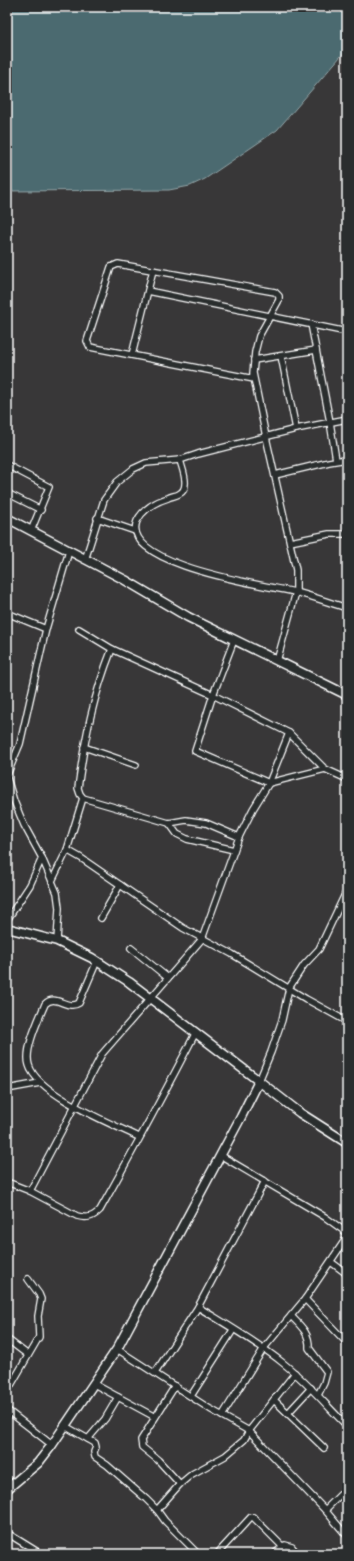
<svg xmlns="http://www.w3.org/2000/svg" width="354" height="1561" viewBox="0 0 354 1561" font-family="Mali,sans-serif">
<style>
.water{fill:#4c6a70;stroke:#94a6a9}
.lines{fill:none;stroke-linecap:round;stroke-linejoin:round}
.street-casing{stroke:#fff;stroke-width:8}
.secondary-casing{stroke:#fff;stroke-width:11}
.street{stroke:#2a2d2e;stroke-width:5.5}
.secondary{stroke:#2a2d2e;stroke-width:8}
</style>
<rect width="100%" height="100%" fill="#383738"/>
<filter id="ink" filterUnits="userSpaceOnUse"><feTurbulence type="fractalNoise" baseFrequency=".025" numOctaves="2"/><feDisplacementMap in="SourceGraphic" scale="8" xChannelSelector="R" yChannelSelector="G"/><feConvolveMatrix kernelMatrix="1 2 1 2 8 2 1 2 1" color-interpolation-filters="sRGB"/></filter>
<g filter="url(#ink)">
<path class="water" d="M7,7H347V49L277,130L205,179L190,186L169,190L7,191Z"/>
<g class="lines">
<g class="street-casing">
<g id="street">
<path d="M148,291L347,332"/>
<path d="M311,324L330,422L336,460"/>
<path d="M132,355L153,270"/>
<path d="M281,356L296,429"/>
<path d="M254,360L316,350"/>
<path d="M254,379L90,347L87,341L111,267L118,264L275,292L279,296V300L259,336L255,352L253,373L266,437L296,570V592L277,661"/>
<path d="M180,460C182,468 186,477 185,484C185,488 183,492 179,494C176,496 171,496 168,498C155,502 143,509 137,521C119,565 269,586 295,592C312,596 330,603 347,608"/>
<path d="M7,465L49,487L31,531"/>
<path d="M275,475L329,462L347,459"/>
<path d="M7,493L41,510"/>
<path d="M97,518L135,531"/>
<path d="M290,542L329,534H347"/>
<path d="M85,560L104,500L117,482L133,469L146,463L180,460L198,454L296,429L347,419"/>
<path d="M7,613L46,629"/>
<path d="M79,629L112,649L213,695L289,733"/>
<path d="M234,640L213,695L195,751L269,783L325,769"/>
<path d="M112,649C93,697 85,737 78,788L80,794L83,798L169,823L186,820L206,823L239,837"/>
<path d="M84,747L136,765"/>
<path d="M7,775L20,744L46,629L69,551"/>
<path d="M7,778L14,801L24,825L42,858L57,893L59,908L57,941"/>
<path d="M169,823L177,834L187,839L234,850"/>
<path d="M67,850L83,798"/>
<path d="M52,881L67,850L81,858L183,928L232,954L306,999L346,1021"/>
<path d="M101,918L120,885"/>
<path d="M7,920L30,885L42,858"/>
<path d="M131,948L168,978"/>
<path d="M97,961L79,1003C67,1011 56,993 45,1004C39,1019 24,1049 29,1065C37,1094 112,1124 139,1137"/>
<path d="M347,1016L345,1029L347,1046"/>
<path d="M259,1081L271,1052L282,1020L289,988L304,965L319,949L347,890"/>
<path d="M7,1089L40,1083"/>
<path d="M220,1155L325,1217L347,1233"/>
<path d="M7,1182L30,1191L77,1216C87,1219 93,1217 100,1210C133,1151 165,1092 196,1032"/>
<path d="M30,1191L102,1054L202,939L239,837L253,809L269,783L289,733L325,769L347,779"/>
<path d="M331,1262L347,1274"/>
<path d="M305,1299L347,1343"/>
<path d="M198,1307C227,1325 257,1342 283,1363C307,1382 326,1405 347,1426"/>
<path d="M291,1316C301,1326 310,1334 309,1348L327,1372L324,1383L318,1395"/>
<path d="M7,1339L28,1355"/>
<path d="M117,1349L210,1409L249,1431L325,1510L347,1536"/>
<path d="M155,1373L198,1307L265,1181"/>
<path d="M94,1384L155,1417"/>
<path d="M175,1386L141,1440L142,1447L158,1460L180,1484"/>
<path d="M7,1392L39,1337L38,1316L41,1299L39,1294L28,1279"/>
<path d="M191,1396L233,1330"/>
<path d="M274,1400L324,1448"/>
<path d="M7,1410L52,1445"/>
<path d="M288,1413L311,1388"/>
<path d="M222,1416L264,1348L305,1299L347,1237"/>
<path d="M65,1426L95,1443L96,1447L94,1452L95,1457L107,1465L146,1499L157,1510L165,1521L198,1554"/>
<path d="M88,1439L105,1419L118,1397"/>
<path d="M157,1510L180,1484L192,1474L225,1456L244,1440L249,1431L295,1373"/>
<path d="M325,1510L347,1488"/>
<path d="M7,1533L41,1554"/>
<path d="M217,1554L251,1517H253L282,1546"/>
<path d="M274,1554L285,1545L292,1547L298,1554"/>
</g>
</g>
<g class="secondary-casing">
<g id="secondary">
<path d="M7,518L125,580L188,617L347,695"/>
<path d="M7,928L57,941L92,958L129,982L259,1081L241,1117L117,1349L52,1445L38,1463L7,1489"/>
<path d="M259,1081L300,1113L347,1143"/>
</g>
</g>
<use href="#street" class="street"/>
<use href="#secondary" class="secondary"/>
</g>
</g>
<rect width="354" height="1561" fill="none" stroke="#2a2d2e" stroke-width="24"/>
<rect x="12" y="12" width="330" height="1537" fill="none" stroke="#fff" stroke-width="1.5" filter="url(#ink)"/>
</svg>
